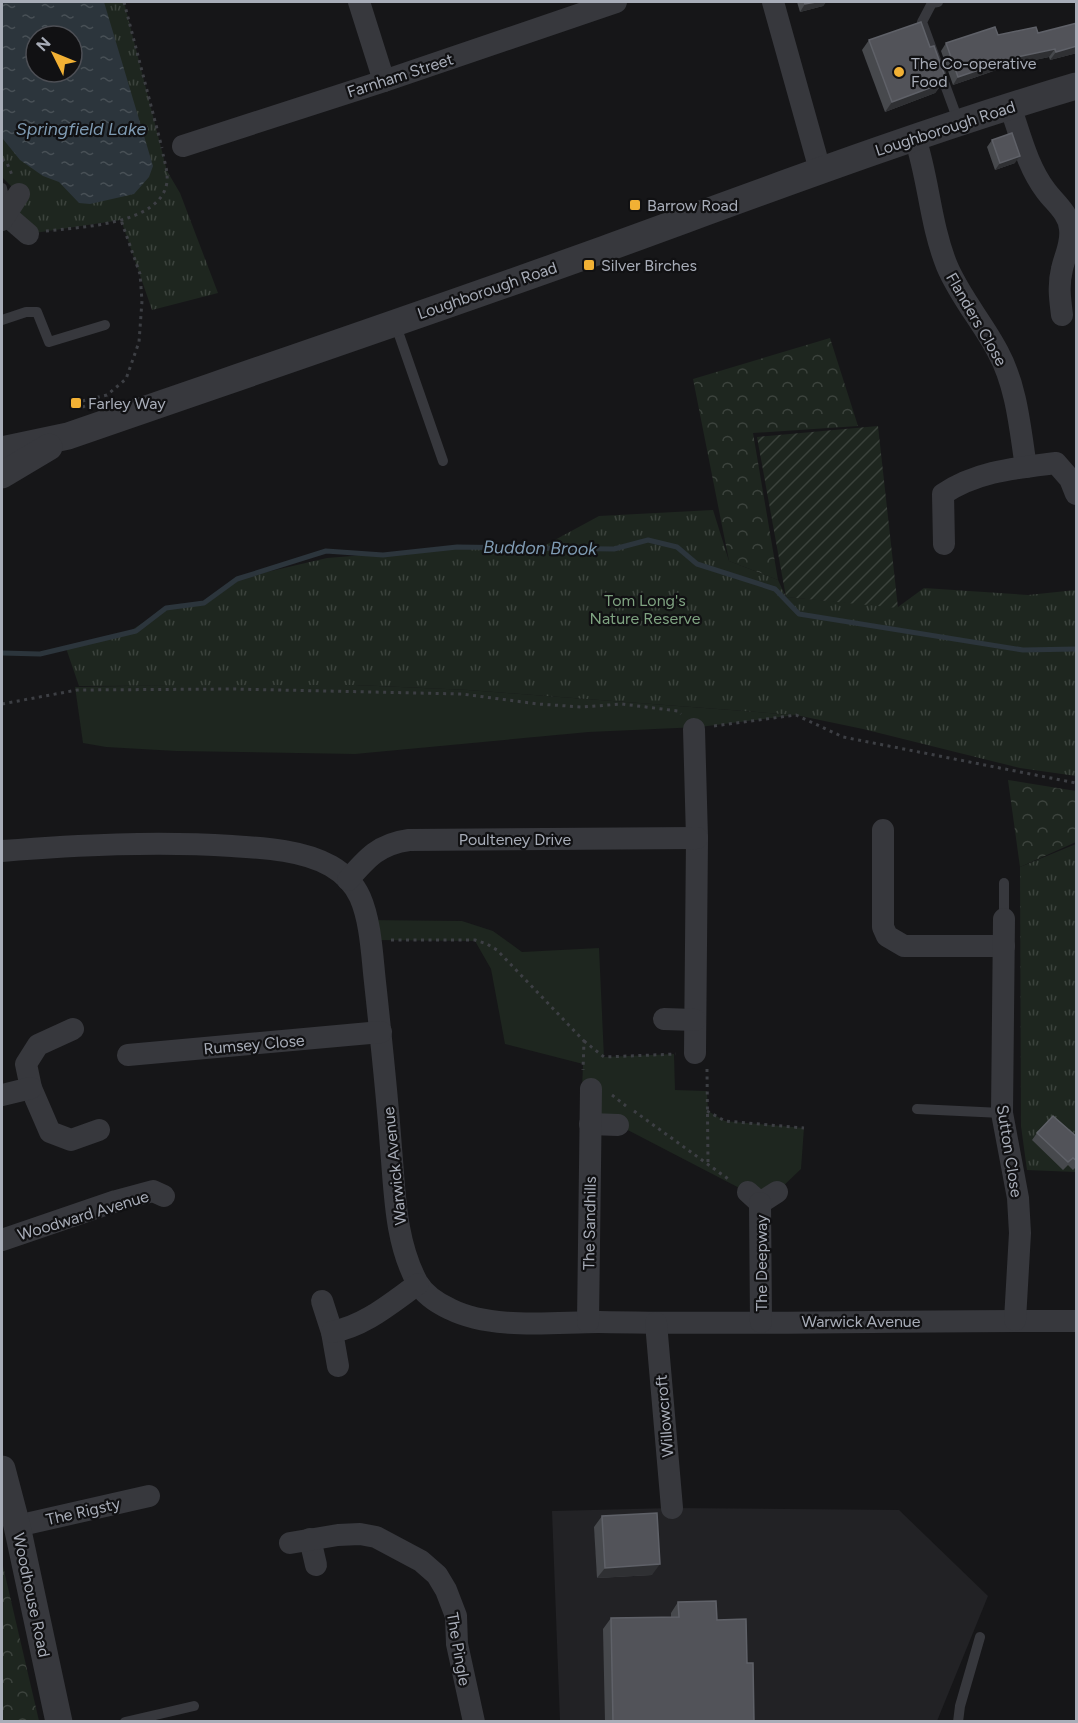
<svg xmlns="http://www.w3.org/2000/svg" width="1078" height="1723" viewBox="0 0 1078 1723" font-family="Figtree,sans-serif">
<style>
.built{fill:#222225}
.grass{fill:#1e261f}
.forest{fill:url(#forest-crowns)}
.park{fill:url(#park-tufts);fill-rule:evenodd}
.garden{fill:url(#garden-furrows)}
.water{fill:url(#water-ripples);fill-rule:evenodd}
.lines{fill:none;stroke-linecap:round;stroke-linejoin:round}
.stream{stroke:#2c353c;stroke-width:5}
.path{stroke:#3d3f44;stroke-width:3;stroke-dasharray:3 4.5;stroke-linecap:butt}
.service{stroke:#37383d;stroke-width:10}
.minor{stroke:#37383d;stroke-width:22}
.tertiary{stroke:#37383d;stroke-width:27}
.wall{fill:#47494d}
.shaded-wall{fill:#2f3033}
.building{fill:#525359;stroke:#5f6168;stroke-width:1.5}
.poi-dot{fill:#f2b134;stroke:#111113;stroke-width:2}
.labels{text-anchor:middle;stroke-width:4.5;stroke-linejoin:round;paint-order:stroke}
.poi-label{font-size:16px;fill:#a8adb8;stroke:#111113;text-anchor:start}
.street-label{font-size:16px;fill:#a8adb8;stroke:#111113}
.park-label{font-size:16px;fill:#7fa381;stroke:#111113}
.water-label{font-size:18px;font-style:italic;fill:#7f9bb3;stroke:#111113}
</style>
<defs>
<pattern id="forest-crowns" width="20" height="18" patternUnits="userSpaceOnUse" patternTransform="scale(1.5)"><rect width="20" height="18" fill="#1e261f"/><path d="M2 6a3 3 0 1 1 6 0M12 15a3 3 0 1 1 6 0" fill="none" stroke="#3c433d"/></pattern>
<pattern id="park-tufts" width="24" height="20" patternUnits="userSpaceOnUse" patternTransform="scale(1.5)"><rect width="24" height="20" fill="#1e261f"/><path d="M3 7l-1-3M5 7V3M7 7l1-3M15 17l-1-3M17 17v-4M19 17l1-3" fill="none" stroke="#3c433d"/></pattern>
<pattern id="garden-furrows" width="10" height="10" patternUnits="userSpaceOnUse" patternTransform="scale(1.5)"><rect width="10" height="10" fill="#1e261f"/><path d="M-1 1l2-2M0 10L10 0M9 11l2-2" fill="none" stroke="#3c433d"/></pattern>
<pattern id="water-ripples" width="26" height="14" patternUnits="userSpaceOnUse" patternTransform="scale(1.5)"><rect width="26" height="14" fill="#2c353c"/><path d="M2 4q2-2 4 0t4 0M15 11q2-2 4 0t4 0" fill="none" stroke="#485056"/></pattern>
</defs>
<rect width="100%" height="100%" fill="#161618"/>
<path class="built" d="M672,1508L899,1510L988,1596L937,1721H560L552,1511Z"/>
<g class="grass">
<path d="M228,684L356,685L469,690L796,715L700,727L589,732L355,754L176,751L106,747L83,743L75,687Z"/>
<path d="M366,920L462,921L493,931L522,952L599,948L604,1057L674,1054L675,1090L707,1091L708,1111L725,1121L804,1128L801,1169L777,1192H747L618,1125L590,1124L582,1089L583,1064L505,1044L491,969L475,941L371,940Z"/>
</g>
<g class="forest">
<path d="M830,338L858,426L753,433L778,580L729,561L693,379Z"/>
<path d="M1008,780L1076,791V842L1020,867Z"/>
<path d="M2,1562L39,1721H2Z"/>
</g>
<g class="park">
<path d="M2,2H124L167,171L180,193L218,293L152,310L121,220L28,234L6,215L19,194L2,177ZM36,36H72V72H36Z"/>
<path d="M713,510L729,561L778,580L786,597L898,607L924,588L1028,595L1076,590V776L1020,768L863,729L796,715L469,690L356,685L79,686L66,648L127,633L166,608L204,603L237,579L327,558L465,547L540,548L599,516Z"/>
<path d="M1076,844V1172L1027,1170L1021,1126L1020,867Z"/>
</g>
<path class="garden" d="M878,426L898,608L786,597L757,437Z"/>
<path class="water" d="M2,2H104L153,166L149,177L134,194L90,204L79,203L59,182L43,176L20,160L3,139L2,135ZM36,36H72V72H36Z"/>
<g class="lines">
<path class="stream" d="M2,653L40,654L136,631L166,608L204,603L237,579L326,551L383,555L457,547L614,549L648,540L677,547L697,564L775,589L799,614L1023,650L1076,649"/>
<g class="path">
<path d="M124,2L162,148"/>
<path d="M2,159L7,163L12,175"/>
<path d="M46,231C79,227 161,225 167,182C168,172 165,164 163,154"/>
<path d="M84,408L82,401L107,395L126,379L139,342L142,301L140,274L121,220"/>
<path d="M2,704L77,690L234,689L462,694L538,704L582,707L622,704L678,711L681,714"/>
<path d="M714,726L796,715L843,737L1076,783"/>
<path d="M391,940H475L487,944L497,950L584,1041L583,1070"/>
<path d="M584,1041L604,1057L676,1054"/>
<path d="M707,1069L708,1164"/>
<path d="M612,1095L626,1106"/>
<path d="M634,1111L731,1181"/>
<path d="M707,1111L725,1121L804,1128"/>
</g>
<g class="service">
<path d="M938,2L932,3L922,22L959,123"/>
<path d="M2,188L3,193L13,203"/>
<path d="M2,320L26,312H37L49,342L105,325"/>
<path d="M395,323L443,461"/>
<path d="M1004,883V919"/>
<path d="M917,1109L1002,1113"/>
<path d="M125,1722L194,1706"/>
<path d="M958,1722L960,1706L980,1637"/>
</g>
<g class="minor">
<path d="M359,2L384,81"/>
<path d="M773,2L820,170"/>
<path d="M1010,106C1020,134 1027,166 1046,191C1054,202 1069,213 1070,229C1072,244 1065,255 1062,269C1058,285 1060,299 1062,315"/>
<path d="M915,138C929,180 930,224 947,266C960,297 983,323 998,352C1017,387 1020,429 1026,467"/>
<path d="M183,146L384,81L616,2"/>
<path d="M6,215L28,234"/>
<path d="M2,220L19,194"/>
<path d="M944,544L943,494C977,471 1016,468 1056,463L1070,479L1076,494"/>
<path d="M694,729L697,838L695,1053"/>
<path d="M883,830V927L887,936L904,946H1004"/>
<path d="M2,851C79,845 155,841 232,846C264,848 303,850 331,866C343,873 354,884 360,897C371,922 372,956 375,982C381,1038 387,1093 391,1148C395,1193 395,1241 417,1282C424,1294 437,1303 450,1309C492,1330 553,1322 599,1322C758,1325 918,1320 1076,1321"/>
<path d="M348,880C367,858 379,844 409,840L697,838"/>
<path d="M1004,919L1002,1113L1018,1198L1020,1233L1015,1320"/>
<path d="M664,1019L695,1020"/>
<path d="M73,1029L38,1045L26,1064L31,1088L50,1132L71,1140L99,1130"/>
<path d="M128,1055L381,1032"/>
<path d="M2,1095L31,1088"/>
<path d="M590,1124L618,1125"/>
<path d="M748,1192L760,1203L777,1192"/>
<path d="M760,1203L761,1322"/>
<path d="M2,1240L116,1201L153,1191L164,1196"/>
<path d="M322,1301L332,1332L338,1366"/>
<path d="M588,1322L591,1089"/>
<path d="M656,1323L672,1508"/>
<path d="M332,1332C365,1326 391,1303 418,1284"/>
<path d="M17,1526L149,1496"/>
<path d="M310,1539L316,1565"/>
<path d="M290,1543L338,1535L360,1534L376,1537L421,1561L437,1575L446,1590L456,1616L457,1644L474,1722"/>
</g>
<g class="tertiary">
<path d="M2,450L68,436C247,374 427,313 605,249C762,192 917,133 1076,86"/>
<path d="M2,475L49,447"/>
<path d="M2,1469L17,1526L59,1722"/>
</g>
</g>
<g class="wall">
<path d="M797,2H826L823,6L800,12Z"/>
<path d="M1077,23V53L1050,60L1049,57L1011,65L953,85L941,51L946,43L998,35L1038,33Z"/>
<path d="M869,40L930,47L946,79L935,93L885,112L862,50Z"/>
<path d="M992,140L1015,163L995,170L987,147Z"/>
<path d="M1037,1133L1077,1137V1166L1073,1170L1068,1165L1063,1170L1032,1140Z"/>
<path d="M602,1516L652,1575L597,1578L594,1527Z"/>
<path d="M678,1602L717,1620L747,1663L754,1722H605L603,1629L611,1618L671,1617V1613Z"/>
</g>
<g class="shaded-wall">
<path d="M816,2H826L823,6L800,12L805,4Z"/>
<path d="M1077,46V53L1050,60L1056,52Z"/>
<path d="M1055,49L1049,57L1011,65L953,85L958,77L1017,57Z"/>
<path d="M946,79L935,93L885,112L892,102Z"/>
<path d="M1020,156L1015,163L995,170L1000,163Z"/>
<path d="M660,1564L652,1575L597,1578L605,1568Z"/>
</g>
<g class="building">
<path d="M804,2H816L805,4Z"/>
<path d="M921,22L930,47L934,46L946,79L942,80L943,83L892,102L869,40Z"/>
<path d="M1077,23V46L1056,52L1055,49L1017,57L958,77L946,43L995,27L998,35L1036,27L1038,33Z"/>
<path d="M1012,133L1020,156L1000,163L992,140Z"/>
<path d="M1053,1116L1077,1137V1161L1073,1158L1068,1162L1037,1133Z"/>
<path d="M657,1513L660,1564L605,1568L602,1516Z"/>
<path d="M716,1601L717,1620L746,1619L747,1663H753L754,1722H613L611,1618L679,1617L678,1602Z"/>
</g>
<g class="poi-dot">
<circle cx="899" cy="72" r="6"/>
<rect x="629" y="199" width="12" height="12" rx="3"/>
<rect x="583" y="259" width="12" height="12" rx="3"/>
<rect x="70" y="397" width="12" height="12" rx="3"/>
</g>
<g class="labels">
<g class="poi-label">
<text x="911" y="69">The Co-operative<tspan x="911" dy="18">Food</tspan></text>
<text x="647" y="211">Barrow Road</text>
<text x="601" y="271">Silver Birches</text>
<text x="88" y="409">Farley Way</text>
</g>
<g class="street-label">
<text transform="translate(400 75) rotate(-18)" y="6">Farnham Street</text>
<text transform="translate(945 128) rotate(-18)" y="6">Loughborough Road</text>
<text transform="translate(487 290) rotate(-19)" y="6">Loughborough Road</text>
<text transform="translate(977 319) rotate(60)" y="6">Flanders Close</text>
<text x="515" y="845">Poulteney Drive</text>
<text transform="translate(254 1044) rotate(-5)" y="6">Rumsey Close</text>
<text transform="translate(1010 1151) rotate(81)" y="6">Sutton Close</text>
<text transform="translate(394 1166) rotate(-96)" y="6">Warwick Avenue</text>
<text transform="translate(83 1215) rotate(-17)" y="6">Woodward Avenue</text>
<text transform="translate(589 1223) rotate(-89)" y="6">The Sandhills</text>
<text transform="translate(761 1263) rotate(-90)" y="6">The Deepway</text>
<text x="861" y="1327">Warwick Avenue</text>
<text transform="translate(664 1416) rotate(-95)" y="6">Willowcroft</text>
<text transform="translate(83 1511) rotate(-13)" y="6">The Rigsty</text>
<text transform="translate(32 1595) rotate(78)" y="6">Woodhouse Road</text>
<text transform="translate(459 1649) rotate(80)" y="6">The Pingle</text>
</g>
<g class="park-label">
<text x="645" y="606">Tom Long's<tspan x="645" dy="18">Nature Reserve</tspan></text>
</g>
<g class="water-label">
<text x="81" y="135">Springfield Lake</text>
<text transform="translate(540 548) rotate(1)" y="6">Buddon Brook</text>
</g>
</g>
<rect width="1078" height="1723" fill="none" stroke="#a8adb8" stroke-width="6"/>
<g transform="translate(54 54) rotate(313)"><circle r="28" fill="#111113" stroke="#4d4f55" stroke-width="1.5"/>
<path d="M0-4.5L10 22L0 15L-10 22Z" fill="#f2b134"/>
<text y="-9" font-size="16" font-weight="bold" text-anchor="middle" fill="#a8adb8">N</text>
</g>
</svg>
